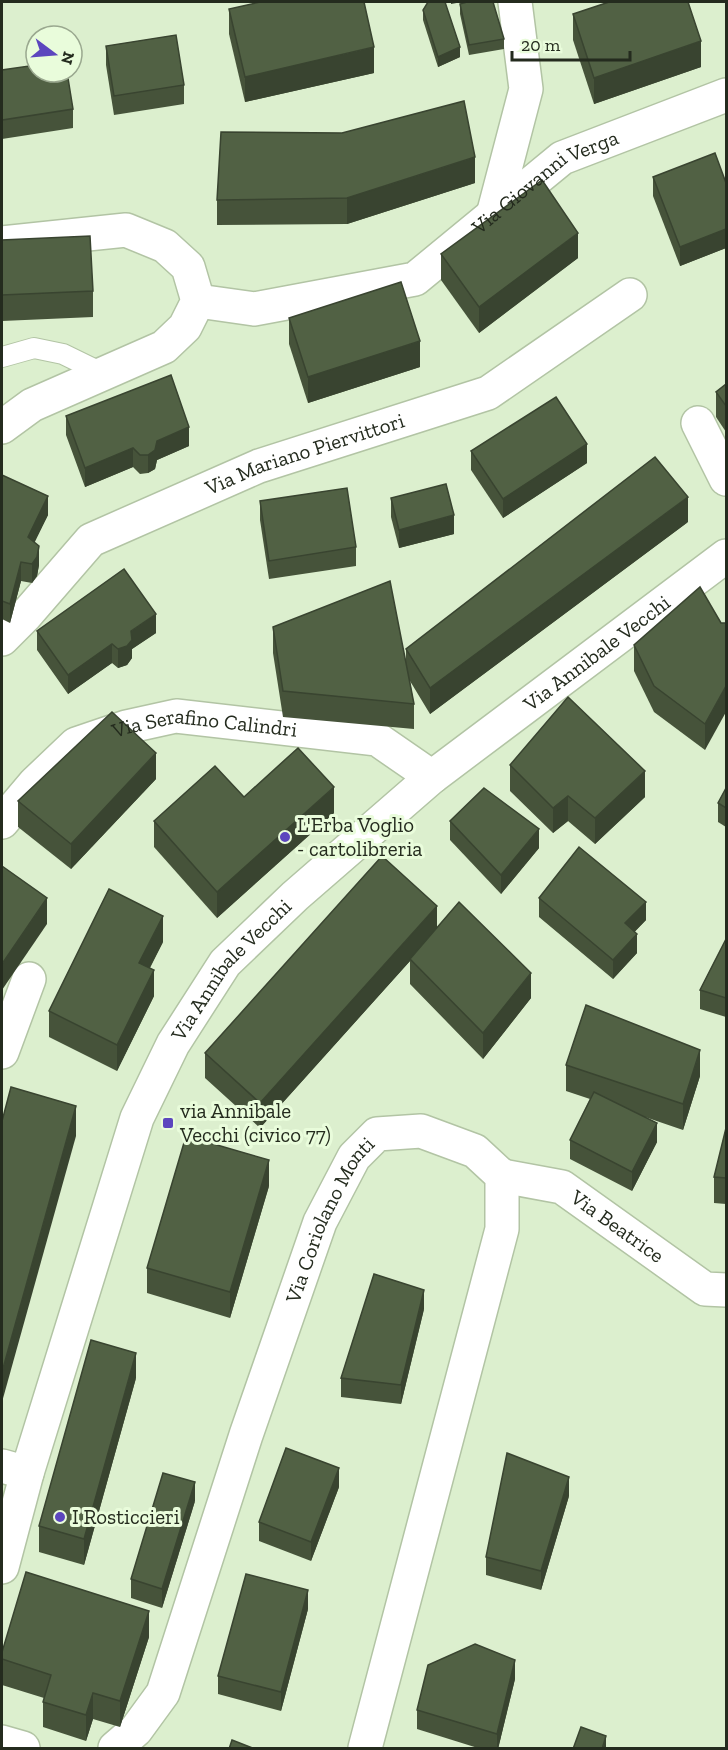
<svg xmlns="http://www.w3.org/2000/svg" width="728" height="1750" viewBox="0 0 728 1750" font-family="'Zilla Slab',serif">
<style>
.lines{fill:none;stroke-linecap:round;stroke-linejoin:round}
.service-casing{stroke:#b2c4a4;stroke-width:22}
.minor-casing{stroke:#b2c4a4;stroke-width:36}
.tertiary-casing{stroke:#b2c4a4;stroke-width:36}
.service{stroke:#fff;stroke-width:20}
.minor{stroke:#fff;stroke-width:33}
.tertiary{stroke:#fff;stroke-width:33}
.wall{fill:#46533a}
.shaded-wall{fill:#394430}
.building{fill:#516144;stroke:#394430;stroke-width:1.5}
.poi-dot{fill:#5c46be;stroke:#e9fcdb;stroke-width:2}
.labels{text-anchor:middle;stroke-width:6;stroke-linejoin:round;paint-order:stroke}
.street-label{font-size:21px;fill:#242b1e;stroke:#e9fcdb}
.poi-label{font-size:21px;fill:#242b1e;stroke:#e9fcdb;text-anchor:start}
</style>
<rect width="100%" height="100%" fill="#dcefce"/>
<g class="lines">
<g class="service-casing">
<path id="service" d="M2,357L34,348L63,354L104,374"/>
</g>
<g class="minor-casing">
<g id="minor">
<path d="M493,215L526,89L515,2"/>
<path d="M2,243L126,230L165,246L188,267L198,301L185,327L164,347L32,405L2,427"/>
<path id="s1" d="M198,301L254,309L415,279L562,158L726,95"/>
<path d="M698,423L726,479"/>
<path id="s2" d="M2,639L26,615L91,540L259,466L488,393L630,295"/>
<path id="s3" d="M2,822L35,783L76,744L126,727L176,716L377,739L432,777"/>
<path d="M2,1052L29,979"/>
<path id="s4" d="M502,1176L562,1187L705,1289L726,1290"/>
<path d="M2,1466L27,1473"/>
<path d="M2,1742L23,1748"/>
<path id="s5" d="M115,1748L136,1730L163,1693L246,1435L320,1222L354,1157L377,1134L421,1131L475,1151L502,1176V1229L365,1748"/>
</g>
</g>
<g class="tertiary-casing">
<g id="tertiary">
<path id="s6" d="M2,1567L27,1473L137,1118L173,1044L225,963L295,896L432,777L726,556"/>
</g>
</g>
<use href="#service" class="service"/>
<use href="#minor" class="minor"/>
<use href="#tertiary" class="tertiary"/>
</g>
<g class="wall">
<path d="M460,4L504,39V49L469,55L460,14Z"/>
<path d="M229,9L374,73L245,102L229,34Z"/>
<path d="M423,10L460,57L438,67L423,20Z"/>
<path d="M573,14L701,67L594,104L573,40Z"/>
<path d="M106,46L184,85V104L114,115L106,65Z"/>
<path d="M2,70L73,109V128L2,139Z"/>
<path d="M653,177L726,183V248L680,266L653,196Z"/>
<path d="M475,183L347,224L217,225V200Z"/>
<path d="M2,240L93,291V317L2,321Z"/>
<path d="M441,254L578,258L479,333L441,280Z"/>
<path d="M289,318L420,367L308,403L289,344Z"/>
<path d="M726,384V432L716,417V392Z"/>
<path d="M66,416L189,446L157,460L155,469L148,473L140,474L133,467L85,487L66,435Z"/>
<path d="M471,451L587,463L503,518L471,470Z"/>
<path d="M2,475L48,515L34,542L39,565L37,576L32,583L21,581L10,623L2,619Z"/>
<path d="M391,498L454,534L399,548L391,517Z"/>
<path d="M260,501L356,547V566L269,579L260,520Z"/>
<path d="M688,522L430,714L410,681L414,704V729L283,717L273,653V627L406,661V649Z"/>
<path d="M721,623L705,750L654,712L634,671V645Z"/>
<path d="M37,631L156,633L132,649V658L127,665L118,668L112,663L68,694L37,650Z"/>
<path d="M510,765L645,797L595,844L568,821L553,833L510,791Z"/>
<path d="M156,779L71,869L18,827V801Z"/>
<path d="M726,788V827L718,822V803Z"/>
<path d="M244,797L334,813L217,918L154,847V821Z"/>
<path d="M450,821L539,848L501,894L450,840Z"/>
<path d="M539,898L646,920L634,932L637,953L613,979L539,917Z"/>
<path d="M437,927L531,998L483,1059L410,984V961L260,1128L205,1078V1053Z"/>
<path d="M726,939V1017L700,1009V990Z"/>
<path d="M163,942L150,968L154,996L117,1071L49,1037V1011Z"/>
<path d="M566,1065L700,1076L683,1130L645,1117L657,1142L632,1191L570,1159V1140L590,1099L566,1091Z"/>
<path d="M726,1128V1204L714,1203V1177Z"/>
<path d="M269,1186L230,1318L147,1293V1268Z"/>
<path d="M424,1309L401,1404L341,1397V1378Z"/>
<path d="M136,1378L84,1565L39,1552V1526Z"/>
<path d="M339,1487L311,1561L259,1541V1522Z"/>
<path d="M569,1496L541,1590L486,1575V1557Z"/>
<path d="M195,1501L162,1608L131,1598V1579Z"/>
<path d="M308,1609L281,1711L218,1694V1676Z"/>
<path d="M149,1637L120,1727L93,1719L86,1741L43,1727V1702L44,1698L2,1685V1652Z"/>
<path d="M515,1679L498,1749H481L417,1729V1710Z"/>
</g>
<g class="shaded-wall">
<path d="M451,2H462L451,4Z"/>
<path d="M701,41V67L594,104V78Z"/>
<path d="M374,47V73L245,102V77Z"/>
<path d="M460,47V57L438,67V57Z"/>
<path d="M475,157V183L347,224V198Z"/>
<path d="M726,229V248L680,266V247Z"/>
<path d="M578,233V258L479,333V307Z"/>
<path d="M420,341V367L308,403V377Z"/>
<path d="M189,427V446L157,460L155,469L148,473V455L157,441Z"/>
<path d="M587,444V463L503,518V499Z"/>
<path d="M133,448V467L85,487V468Z"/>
<path d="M48,496V515L28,556V537Z"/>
<path d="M688,497V522L430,714V688Z"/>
<path d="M454,515V534L399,548V530Z"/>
<path d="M39,546V565L37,576L32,583V564Z"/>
<path d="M21,562V581L10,623V604Z"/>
<path d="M156,614V633L132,649V658L127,665L118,668V649L131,631Z"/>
<path d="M112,644V663L68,694V675Z"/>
<path d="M726,686V712L705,750V724Z"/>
<path d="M156,753V779L71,869V844Z"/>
<path d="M645,771V797L595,844V818Z"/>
<path d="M334,787V813L217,918V892Z"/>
<path d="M568,796V821L553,833V808Z"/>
<path d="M539,829V848L501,894V875Z"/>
<path d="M47,898V924L2,990V964Z"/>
<path d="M646,902V920L625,942V923Z"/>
<path d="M437,906V932L410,959V961L260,1128V1103Z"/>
<path d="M163,916V942L139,988V963Z"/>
<path d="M637,934V953L613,979V960Z"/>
<path d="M154,970V996L117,1071V1045Z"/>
<path d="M531,973V998L483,1059V1033Z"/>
<path d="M700,1050V1076L683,1130V1104Z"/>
<path d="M76,1106V1136L2,1402V1372Z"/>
<path d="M657,1123V1142L632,1191V1172Z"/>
<path d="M269,1160V1186L230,1318V1292Z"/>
<path d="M424,1290V1309L401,1404V1385Z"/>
<path d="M136,1353V1378L84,1565V1539Z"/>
<path d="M339,1468V1487L311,1561V1542Z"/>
<path d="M569,1477V1496L541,1590V1571Z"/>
<path d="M195,1482V1501L162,1608V1589Z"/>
<path d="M308,1590V1609L281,1711V1692Z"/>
<path d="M149,1611V1637L120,1727V1701Z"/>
<path d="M515,1660V1679L498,1749H497V1734Z"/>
<path d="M93,1693V1719L86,1741V1715Z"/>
<path d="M606,1736V1749H602Z"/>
</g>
<g class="building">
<path d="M260,2H364L374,47L245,77L229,9Z"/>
<path d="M428,2H445L460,47L438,57L423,10Z"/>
<path d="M467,2H493L504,39L469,45L460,4Z"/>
<path d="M609,2H688L701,41L594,78L573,14Z"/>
<path d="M176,35L184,85L114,96L106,46Z"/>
<path d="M36,65V72H67L73,109L2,120V70Z"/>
<path d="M464,101L475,157L347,198L217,200L221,132L342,133Z"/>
<path d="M715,153L726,183V229L680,247L653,177Z"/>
<path d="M542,180L578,233L479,307L441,254Z"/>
<path d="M90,236L93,291L2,295V240Z"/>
<path d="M401,282L420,341L308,377L289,318Z"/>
<path d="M171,375L189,427L157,441L155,450L148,455H140L133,448L85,468L66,416Z"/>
<path d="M726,384V406L716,392Z"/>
<path d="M556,397L587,444L503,499L471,451Z"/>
<path d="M655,457L688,497L430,688L406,649Z"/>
<path d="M2,475L48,496L28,537L39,546L37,557L32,564L21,562L10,604L2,601Z"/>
<path d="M446,484L454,515L399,530L391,498Z"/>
<path d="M347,488L356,547L269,561L260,501Z"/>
<path d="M124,569L156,614L131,631L132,640L127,646L118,649L112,644L68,675L37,631Z"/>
<path d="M390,581L414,704L283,691L273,627Z"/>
<path d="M700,587L721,623H726V686L705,724L654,686L634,645Z"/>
<path d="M568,697L645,771L595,818L568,796L553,808L510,765Z"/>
<path d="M112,712L156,753L71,844L18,801Z"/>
<path d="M298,748L334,787L217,892L154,821L215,766L244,797Z"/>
<path d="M484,788L539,829L501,875L450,821Z"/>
<path d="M726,788V808L718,803Z"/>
<path d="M579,847L646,902L625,923L637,934L613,960L539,898Z"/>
<path d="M382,856L437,906L260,1103L205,1053Z"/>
<path d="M2,866L47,898L2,964Z"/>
<path d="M109,889L163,916L139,963L154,970L117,1045L49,1011Z"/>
<path d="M459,902L531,973L483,1033L410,959Z"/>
<path d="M726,939V998L700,990Z"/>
<path d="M586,1005L700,1050L683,1104L566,1065Z"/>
<path d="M11,1087L76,1106L2,1372V1121Z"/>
<path d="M594,1092L657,1123L632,1172L570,1140Z"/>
<path d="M726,1128V1178L714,1177Z"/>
<path d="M186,1136L269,1160L230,1292L147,1268Z"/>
<path d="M374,1274L424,1290L401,1385L341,1378Z"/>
<path d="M91,1340L136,1353L84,1539L39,1526Z"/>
<path d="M286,1448L339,1468L311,1542L259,1522Z"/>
<path d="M507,1453L569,1477L541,1571L486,1557Z"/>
<path d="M163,1473L195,1482L162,1589L131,1579Z"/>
<path d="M26,1572L149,1611L120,1701L93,1693L86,1715L43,1702L51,1675L2,1659V1652Z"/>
<path d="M246,1574L308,1590L281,1692L218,1676Z"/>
<path d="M475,1644L515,1660L497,1734L417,1710L428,1665Z"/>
<path d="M581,1727L606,1736L602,1749H573Z"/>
<path d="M232,1740L255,1749H229Z"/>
</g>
<g class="poi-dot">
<circle cx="285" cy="837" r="6"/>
<rect x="162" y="1117" width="12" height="12" rx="3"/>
<circle cx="60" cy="1517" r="6"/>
</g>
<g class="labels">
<g class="street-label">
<text dy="7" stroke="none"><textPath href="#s1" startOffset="384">Via Giovanni Verga</textPath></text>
<text dy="7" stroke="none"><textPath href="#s2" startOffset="364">Via Mariano Piervittori</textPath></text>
<text dy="7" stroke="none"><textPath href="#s6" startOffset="1132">Via Annibale Vecchi</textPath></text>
<text dy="7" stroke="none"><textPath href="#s3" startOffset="240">Via Serafino Calindri</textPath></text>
<text dy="7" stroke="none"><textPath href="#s6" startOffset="646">Via Annibale Vecchi</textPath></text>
<text dy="7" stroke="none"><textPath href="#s5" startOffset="576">Via Coriolano Monti</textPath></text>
<text dy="7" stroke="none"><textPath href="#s4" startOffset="129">Via Beatrice</textPath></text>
</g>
<g class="poi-label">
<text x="297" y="832">L'Erba Voglio<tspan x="297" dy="24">- cartolibreria</tspan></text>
<text x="180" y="1118">via Annibale<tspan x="180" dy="24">Vecchi (civico 77)</tspan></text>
<text x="72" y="1524">I Rosticcieri</text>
</g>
</g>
<rect width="728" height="1750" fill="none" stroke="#242b1e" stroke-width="6"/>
<g transform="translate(54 54) rotate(106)"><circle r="28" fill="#e9fcdb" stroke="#9aa88f" stroke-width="1.5"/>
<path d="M0-4.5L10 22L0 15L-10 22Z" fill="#5c46be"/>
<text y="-9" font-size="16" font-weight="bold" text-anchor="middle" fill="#242b1e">N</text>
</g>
<path d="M512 51v9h118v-9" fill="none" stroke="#242b1e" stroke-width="3"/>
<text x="521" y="51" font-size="18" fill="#242b1e" stroke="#e9fcdb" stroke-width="4.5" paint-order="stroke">20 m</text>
</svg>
